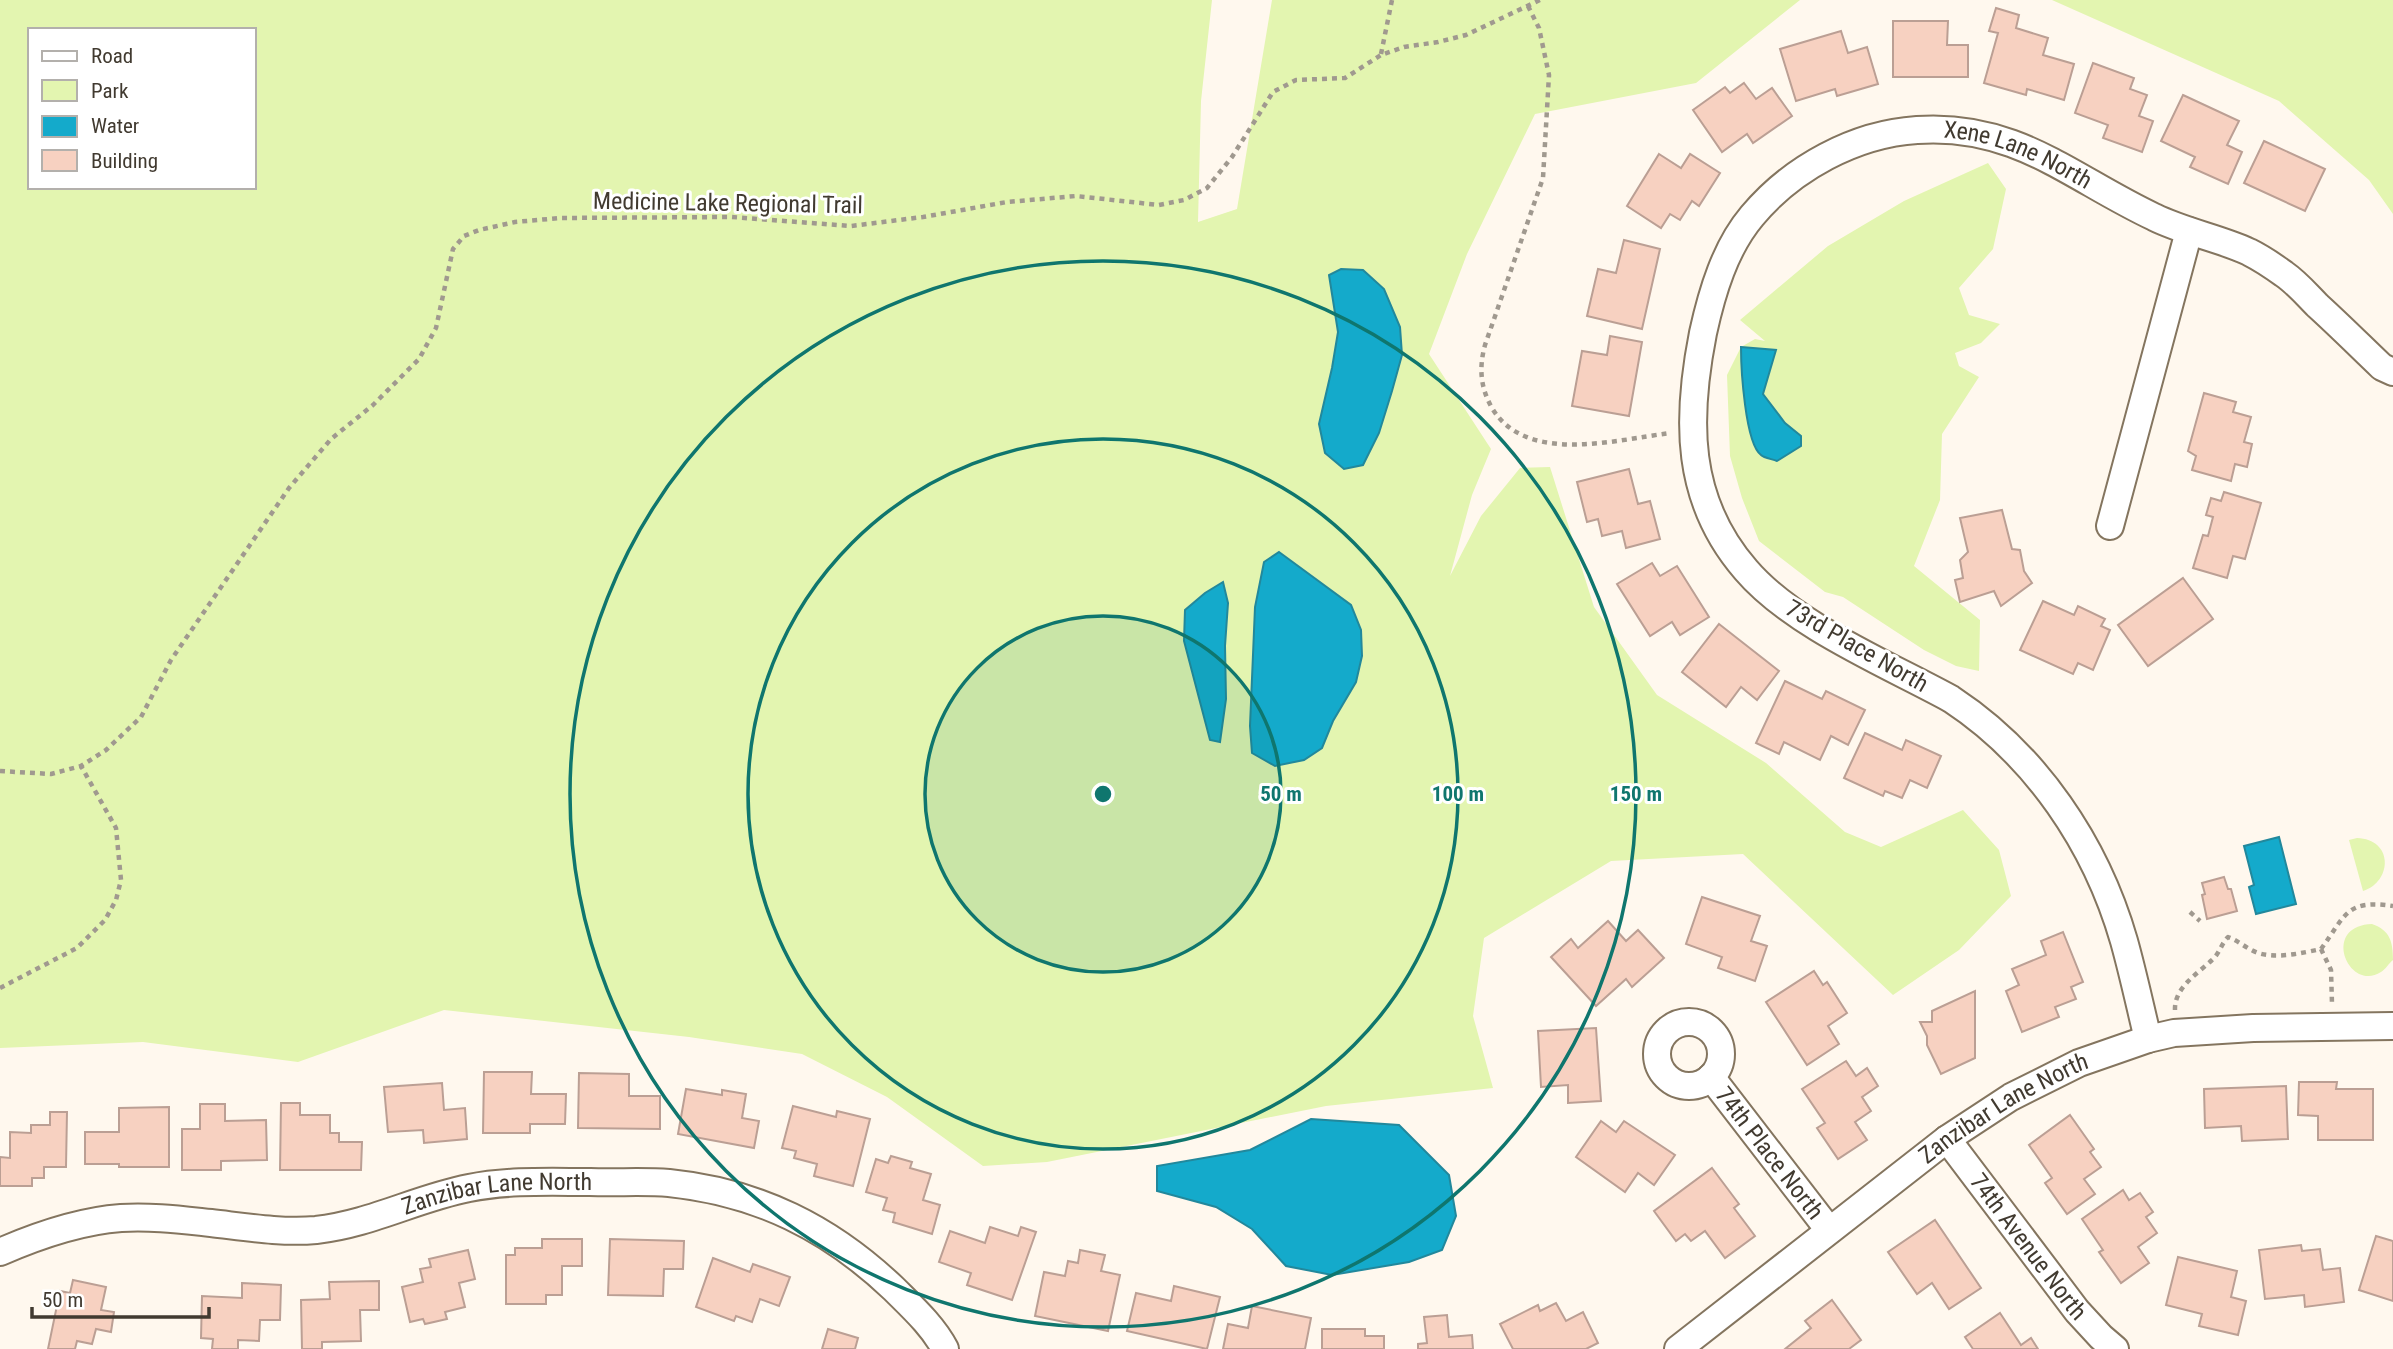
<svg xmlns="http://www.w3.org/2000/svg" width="2393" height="1349" viewBox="0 0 2393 1349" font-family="'Roboto Condensed',sans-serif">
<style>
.green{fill:#e3f5b0;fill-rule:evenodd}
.water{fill:#14aacb;stroke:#22889c;stroke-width:2}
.building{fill:#f7d1c1;stroke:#bb9f94;stroke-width:2}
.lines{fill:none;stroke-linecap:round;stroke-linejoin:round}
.street-casing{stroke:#84755f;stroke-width:30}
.path{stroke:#a0998f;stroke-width:4.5;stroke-dasharray:5 5;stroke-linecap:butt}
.street{stroke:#fff;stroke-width:26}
.ring{fill:none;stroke:#0f766e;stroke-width:3.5}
.labels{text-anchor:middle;stroke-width:6;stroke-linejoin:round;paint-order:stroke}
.street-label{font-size:24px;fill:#413a30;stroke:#fff}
.centre{fill:#0f766e;stroke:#fff;stroke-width:3.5}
.ring-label{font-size:21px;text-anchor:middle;font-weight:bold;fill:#0f766e;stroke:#fff;stroke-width:6;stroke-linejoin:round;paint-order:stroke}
</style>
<rect width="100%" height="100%" fill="#fff8ee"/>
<g class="green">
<path d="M0,0H1212L1201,101L1198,222L1237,209L1272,0H1800L1696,83L1535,114L1467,254L1429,354L1491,449L1472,495L1450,576L1481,516L1520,468L1550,467L1594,607L1657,695L1766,763L1845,832L1881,847L1963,810L1999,850L2011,896L1959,950L1893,995L1743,854L1611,861L1484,938L1473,1016L1493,1088L1326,1106L1047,1162L983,1166L887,1097L802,1054L689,1037L444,1010L298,1062L143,1042L0,1048ZM30,30H254V187H30Z"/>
<path d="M2052,0H2393V214L2369,180L2279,101Z"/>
<path d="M1988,163L2006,189L1993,249L1959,288L1969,315L2000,324L1981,343L1955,353L1959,366L1979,377L1942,434L1940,500L1914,566L1980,620L1979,671L1956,666L1924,650L1843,597L1825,592L1759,541L1742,498L1730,456L1727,375L1741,347L1755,339L1765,341L1740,320L1828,246L1904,201Z"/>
<path d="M2357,838C2393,839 2393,881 2363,891L2349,840Z"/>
<path d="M2372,924C2390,930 2393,942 2393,960C2389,963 2386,969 2381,972C2349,993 2320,926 2372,924Z"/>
</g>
<g class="water">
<path d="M1341,269L1363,270L1384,289L1400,327L1402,355L1392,391L1379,433L1363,465L1344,469L1325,453L1319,424L1332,368L1338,332L1329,275Z"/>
<path d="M1741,347L1776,350L1763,394L1785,423L1801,436V446L1777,461C1772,459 1764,458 1761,455C1745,443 1741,368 1741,347Z"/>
<path d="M1279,552L1351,605L1361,630L1362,656L1356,682L1333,721L1322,748L1304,760L1275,766L1252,753L1250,726L1255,607L1264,562Z"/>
<path d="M1223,582L1228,603L1225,646L1226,699L1220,742L1210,740L1184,641L1185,610L1205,593Z"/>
<path d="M2279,837L2296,904L2256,914L2249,887L2254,885L2244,846Z"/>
<path d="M1311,1119L1399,1125L1449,1175L1456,1216L1442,1250L1409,1262L1332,1275L1286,1266L1252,1229L1216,1207L1157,1191V1166L1250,1150Z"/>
</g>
<g class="building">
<path d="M1996,8L2019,15L2016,28L2048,38L2043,55L2074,64L2064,100L2027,89L2026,95L1984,83L1998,33L1989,31Z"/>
<path d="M1893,21H1948L1947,45H1968V77H1893Z"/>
<path d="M1841,31L1848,53L1867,47L1878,84L1837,96L1835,89L1796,101L1780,49Z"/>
<path d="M2093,63L2134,78L2130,89L2147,95L2139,116L2153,121L2142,152L2103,138L2108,125L2075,113Z"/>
<path d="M1744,83L1756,99L1772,88L1792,116L1753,143L1747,134L1722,152L1693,110L1725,87L1730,93Z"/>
<path d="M2183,95L2239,121L2227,145L2242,152L2228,184L2190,167L2195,157L2161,141Z"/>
<path d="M2264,141L2325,169L2305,211L2244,183Z"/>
<path d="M1659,154L1681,168L1690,154L1720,173L1699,206L1692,201L1680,220L1670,214L1661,228L1627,206Z"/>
<path d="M1624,240L1660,249L1642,329L1587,316L1598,269L1616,273Z"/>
<path d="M1610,336L1642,342L1629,416L1572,406L1582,351L1607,355Z"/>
<path d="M2204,393L2236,402L2233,412L2251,417L2244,442L2252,444L2247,467L2235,464L2231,481L2192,470L2196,456L2188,451Z"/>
<path d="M1629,469L1638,504L1650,501L1660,539L1626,548L1622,531L1602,536L1598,519L1587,522L1577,482Z"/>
<path d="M2224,492L2261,503L2245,559L2233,556L2227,578L2193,568L2203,535L2208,536L2213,517L2206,515L2211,498L2221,501Z"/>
<path d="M2002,510L2012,549L2020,550L2024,571L2032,583L2001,606L1994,591L1960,602L1955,580L1963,578L1960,560L1968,552L1960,518Z"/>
<path d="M1652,563L1660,576L1677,566L1709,617L1680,635L1672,622L1650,636L1617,584Z"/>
<path d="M2183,578L2213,619L2148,666L2118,625Z"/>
<path d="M2043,601L2074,615L2078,606L2105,619L2101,626L2110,630L2093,670L2078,663L2073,674L2020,650Z"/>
<path d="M1719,624L1779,671L1757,700L1741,687L1726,707L1682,672Z"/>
<path d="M1785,681L1822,699L1826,691L1865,710L1848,745L1831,736L1820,760L1784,742L1779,754L1756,743Z"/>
<path d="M1865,733L1902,750L1906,740L1941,756L1927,788L1910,780L1902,798L1885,791L1883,796L1844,778Z"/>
<path d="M2224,877L2228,889H2231L2237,911L2207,919L2202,895L2205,894L2202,883Z"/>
<path d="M1702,897L1760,916L1751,941L1767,946L1755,981L1718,968L1722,957L1686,944Z"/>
<path d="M1608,921L1626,941L1638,930L1664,958L1632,987L1626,979L1596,1006L1551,957L1571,939L1578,948Z"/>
<path d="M2063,932L2083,982L2071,987L2076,999L2055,1007L2059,1017L2022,1032L2006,991L2019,985L2012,969L2046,955L2041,941Z"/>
<path d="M1814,971L1823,985L1827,982L1847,1013L1828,1026L1839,1044L1807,1065L1766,1002Z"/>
<path d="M1975,991V1058L1941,1074L1927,1045V1036L1920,1022H1932V1011Z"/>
<path d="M1596,1028L1601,1101L1568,1103V1085L1541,1087L1538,1031Z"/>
<path d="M1846,1061L1856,1076L1867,1068L1878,1086L1862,1097L1871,1111L1855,1122L1867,1140L1838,1159L1817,1128L1825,1123L1802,1089Z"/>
<path d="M484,1072H532L531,1094H566L565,1124H530V1133H483Z"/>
<path d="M579,1073L629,1074V1096H660V1129L578,1128Z"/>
<path d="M2299,1082H2337L2336,1089H2373V1140H2318V1116L2298,1115Z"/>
<path d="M442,1083L444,1110L465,1108L467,1139L424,1143L423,1130L388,1132L384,1087Z"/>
<path d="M2286,1086L2288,1139L2242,1141L2241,1126L2205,1128L2204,1089Z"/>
<path d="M686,1089L722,1095V1090L746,1094L742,1118L759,1121L754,1148L678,1134Z"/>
<path d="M281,1103H300V1115H330V1133H339V1142H362L361,1170H280Z"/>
<path d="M200,1104H225V1121L266,1120L267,1160L221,1161V1170H182V1129H200Z"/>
<path d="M793,1106L836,1117L837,1111L870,1119L853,1186L814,1176L817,1164L794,1158L796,1151L782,1148Z"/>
<path d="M169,1107V1167H119V1164H85V1132H119V1108Z"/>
<path d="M50,1112H67L66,1167H44V1178H32V1186H0V1157L10,1158V1132L31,1133V1125H50Z"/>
<path d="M2070,1115L2094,1149L2090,1152L2101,1167L2084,1179L2095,1194L2067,1214L2045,1183L2052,1178L2029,1145Z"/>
<path d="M1601,1121L1616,1132L1624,1121L1675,1155L1654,1185L1638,1173L1625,1192L1576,1157Z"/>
<path d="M891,1156L912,1162L910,1168L931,1174L923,1200L940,1205L932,1234L893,1222L895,1213L883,1210L887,1198L866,1192L876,1159L888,1163Z"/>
<path d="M1712,1168L1739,1204L1734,1208L1755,1236L1725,1258L1705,1231L1691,1241L1685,1234L1676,1241L1654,1211Z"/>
<path d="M2123,1190L2129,1200L2140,1193L2153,1212L2146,1217L2157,1233L2138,1247L2149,1263L2121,1283L2099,1252L2103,1250L2082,1219Z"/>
<path d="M1935,1220L1981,1288L1949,1309L1932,1283L1917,1294L1888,1252Z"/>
<path d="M990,1227L1018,1236L1021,1227L1036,1232L1012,1300L967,1285L971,1273L939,1262L950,1231L985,1243Z"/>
<path d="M2376,1236L2393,1241V1301L2359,1290Z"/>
<path d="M542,1239H582V1266H562V1295H546V1304H506V1255H515V1248H542Z"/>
<path d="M610,1239L684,1241L683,1269H664L663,1296L608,1295Z"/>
<path d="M2301,1245L2302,1251L2320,1249L2323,1270L2340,1268L2344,1302L2305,1307L2304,1295L2265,1299L2259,1250Z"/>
<path d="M468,1250L475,1279L459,1283L465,1307L445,1312L447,1319L425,1324L423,1319L410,1322L402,1287L423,1282L420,1269L431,1267L429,1259Z"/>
<path d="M1080,1250L1105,1255L1101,1271L1120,1275L1108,1331L1035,1316L1044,1272L1065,1276L1068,1261L1078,1263Z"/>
<path d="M2178,1257L2237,1271L2231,1297L2246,1301L2238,1335L2199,1326L2202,1314L2166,1305Z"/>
<path d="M713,1258L750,1272L753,1264L790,1277L779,1306L760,1299L752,1322L736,1316L734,1321L696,1307Z"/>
<path d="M73,1280L106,1287L101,1310L114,1312L111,1332L96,1329L92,1344L77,1341L75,1349H48L60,1291L70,1293Z"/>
<path d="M379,1281V1310H360L361,1341L322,1342V1349H302L301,1300L330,1299L329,1282Z"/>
<path d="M242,1283L281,1285L280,1320H260L259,1341L238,1340V1349H212L213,1339L201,1338L202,1296L242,1298Z"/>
<path d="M1174,1286L1220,1297L1207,1349L1127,1331L1136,1293L1171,1301Z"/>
<path d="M1832,1300L1861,1340L1849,1349H1785L1811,1328L1805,1321Z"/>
<path d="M1556,1303L1566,1321L1583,1312L1598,1343L1586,1349H1513L1500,1324L1538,1305L1540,1311Z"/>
<path d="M1252,1306L1311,1318L1305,1349H1223L1228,1324L1248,1328Z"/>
<path d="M2000,1313L2021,1345L2031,1338L2038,1349H1973L1965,1337Z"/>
<path d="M1447,1315L1449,1337L1472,1335L1473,1349H1418V1344L1427,1343L1424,1317Z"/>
<path d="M828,1329L858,1338L855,1349H822Z"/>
<path d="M1322,1329H1365V1336H1384V1349H1322Z"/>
</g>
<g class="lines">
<g class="street-casing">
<g id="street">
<path d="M2110,526L2189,231"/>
<circle cx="1689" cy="1054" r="32"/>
<path id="s1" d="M2148,1039C2140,1006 2133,973 2124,941C2096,844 2036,755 1951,699C1887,664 1793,625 1746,570C1685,500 1686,419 1703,333C1712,292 1725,248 1752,216C1792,168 1855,134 1917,130C2016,123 2071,178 2154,217C2184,232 2219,238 2249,252C2261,258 2273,266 2284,274C2297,283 2307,295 2318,306C2340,326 2361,347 2382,367L2393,372"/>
<path id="s2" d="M1711,1077L1829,1230"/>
<path id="s3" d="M1947,1139L2077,1311L2101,1337L2115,1349"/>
<path id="s4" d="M0,1252C39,1235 79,1221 121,1218C151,1216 182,1220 211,1223C246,1227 281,1233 316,1230C371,1224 417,1198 469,1188C509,1180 550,1182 590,1182C616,1183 643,1181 669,1183C758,1192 830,1228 894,1289C912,1307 933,1326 945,1349"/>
<path id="s5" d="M1678,1349L1947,1139L2011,1097L2079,1063L2148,1039L2174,1033L2253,1028L2393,1026"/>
</g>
</g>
<g class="path">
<path d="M1528,6L1539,28L1549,75L1543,178L1485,345C1479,367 1480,387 1492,408C1526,465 1615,440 1670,433"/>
<path d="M1381,54L1392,0"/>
<path d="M0,771L51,774L81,766L106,750L141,717L171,660L289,488L331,439L373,405L419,359L436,328L453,249L464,236L479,230L515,222L560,218L732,217L851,226L923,217L1007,202L1076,196L1159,205L1184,200L1207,188L1232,157L1273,92L1296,80L1345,78L1381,55L1404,47L1438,42L1466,35L1540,0"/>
<path d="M2190,912L2200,921"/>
<path d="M2321,949L2331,970L2332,1004"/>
<path d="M0,988L77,948L105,920L116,900L121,880L116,828L81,766"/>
<path d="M2175,1010C2174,988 2197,974 2212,960C2220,953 2221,944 2228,937C2239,941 2247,949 2258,953C2277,959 2302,953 2321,949C2346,915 2346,899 2393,906"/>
</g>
<use href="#street" class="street"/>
</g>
<circle cx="1103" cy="794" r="178" fill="#0f766e" fill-opacity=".12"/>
<g class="ring">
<circle cx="1103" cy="794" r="178"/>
<circle cx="1103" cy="794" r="355"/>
<circle cx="1103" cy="794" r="533"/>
</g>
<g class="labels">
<g class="street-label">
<text dy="8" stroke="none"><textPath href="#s1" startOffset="1323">Xene Lane North</textPath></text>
<text transform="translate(728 203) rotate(1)" y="8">Medicine Lake Regional Trail</text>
<text transform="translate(1857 646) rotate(30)" y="8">73rd Place North</text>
<text dy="8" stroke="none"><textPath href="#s5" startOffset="406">Zanzibar Lane North</textPath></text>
<text dy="8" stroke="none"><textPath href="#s2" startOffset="96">74th Place North</textPath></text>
<text dy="8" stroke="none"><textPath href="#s4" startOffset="508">Zanzibar Lane North</textPath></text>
<text dy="8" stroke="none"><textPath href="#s3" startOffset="135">74th Avenue North</textPath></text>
</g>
</g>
<circle cx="1103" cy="794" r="10" class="centre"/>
<g class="ring-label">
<text x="1281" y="801">50 m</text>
<text x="1458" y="801">100 m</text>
<text x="1636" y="801">150 m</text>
</g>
<rect x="28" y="28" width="228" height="161" fill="#ffffff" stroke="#b3b0ac" stroke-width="2"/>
<rect x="42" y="51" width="35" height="10" fill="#ffffff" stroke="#b3b0ac" stroke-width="2"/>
<text x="91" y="63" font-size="21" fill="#413a30">Road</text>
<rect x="42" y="80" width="35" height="21" fill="#e3f5b0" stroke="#b3b0ac" stroke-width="2"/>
<text x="91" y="98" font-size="21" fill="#413a30">Park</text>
<rect x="42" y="116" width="35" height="21" fill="#14aacb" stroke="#b3b0ac" stroke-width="2"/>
<text x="91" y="133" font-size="21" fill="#413a30">Water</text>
<rect x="42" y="150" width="35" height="21" fill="#f7d1c1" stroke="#b3b0ac" stroke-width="2"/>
<text x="91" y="168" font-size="21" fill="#413a30">Building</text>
<path d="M32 1307v10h177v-10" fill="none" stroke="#413a30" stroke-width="3.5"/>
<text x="42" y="1307" font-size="21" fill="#413a30" stroke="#ffffff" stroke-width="5" paint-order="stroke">50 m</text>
</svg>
